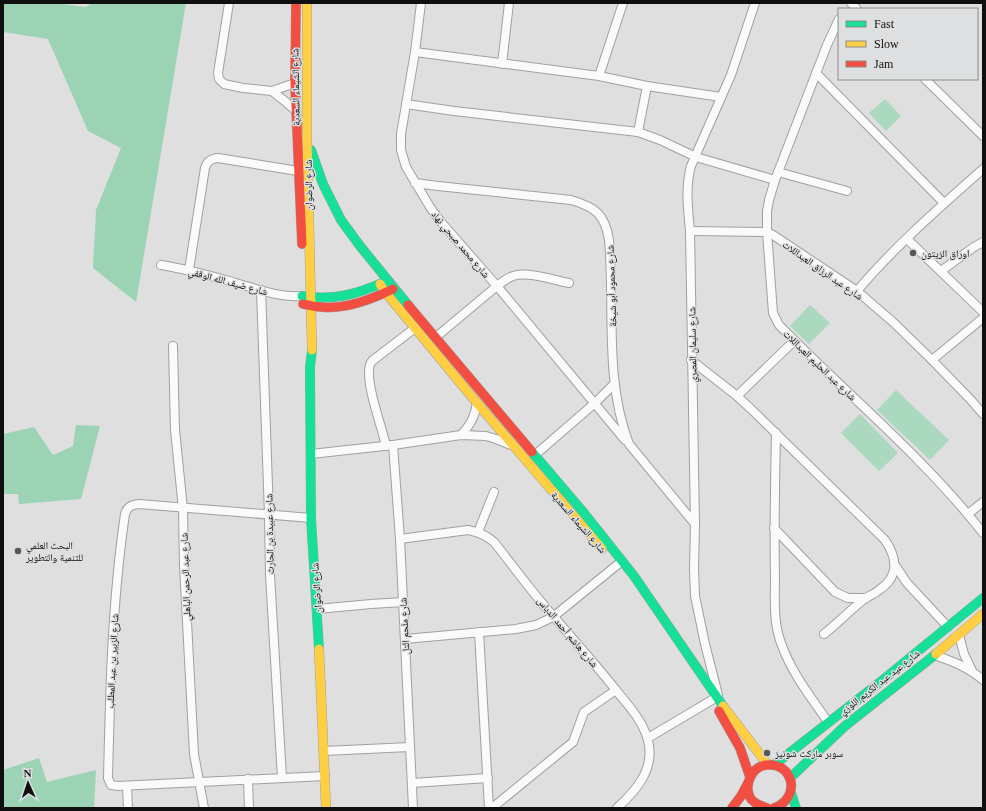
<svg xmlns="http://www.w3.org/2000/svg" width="986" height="811" viewBox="0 0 986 811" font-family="'Times New Roman','Noto Naskh Arabic',serif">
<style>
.green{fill:#aad9bf}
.forest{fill:#9cd3b5}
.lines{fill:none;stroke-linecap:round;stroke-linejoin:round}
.street-casing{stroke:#a0a0a1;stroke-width:10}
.fast-casing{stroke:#a0a0a1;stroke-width:10}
.slow-casing{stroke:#a0a0a1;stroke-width:10}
.jam-casing{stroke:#a0a0a1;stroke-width:10}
.street{stroke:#fafafa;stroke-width:8}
.fast{stroke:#16e098;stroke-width:9}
.slow{stroke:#ffcf43;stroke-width:9}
.jam{stroke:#f24e42;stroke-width:9}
.poi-dot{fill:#585858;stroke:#dedfe0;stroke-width:1.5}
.labels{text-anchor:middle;stroke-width:3;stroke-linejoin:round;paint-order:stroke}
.street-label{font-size:10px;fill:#0f0f0f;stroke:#dedfe0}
.poi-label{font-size:10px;fill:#0f0f0f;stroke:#dedfe0;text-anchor:start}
</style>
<rect width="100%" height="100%" fill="#dfdfdf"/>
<g class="green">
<path d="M885,99L901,116L886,131L869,113Z"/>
<path d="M810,305L830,323L809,344L790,326Z"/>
<path d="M896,390L949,440L930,460L877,410Z"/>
<path d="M860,414L898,453L879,471L841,433Z"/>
</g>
<g class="forest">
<path d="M3,3H56L85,7L93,3H186L136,302L93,268L96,210L121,148L88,131L48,39L3,32Z"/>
<path d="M76,425L100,426L81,499L19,504L18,494H3V434L34,427L53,455L73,446Z"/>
<path d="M39,758L47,782L96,770L94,808H3V770Z"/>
</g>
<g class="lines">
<g class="street-casing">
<g id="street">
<path d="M229,3L218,73L219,79L224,84L243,88L272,91L295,83"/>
<path d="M421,3L415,52L401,134V150L406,167L430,207L440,221L497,286L625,440"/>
<path d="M851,3L857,9"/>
<path d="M839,19L827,45L775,180L769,200L767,211V232L773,313L779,325L783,329C850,397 924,458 983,533"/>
<path d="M415,52L599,76L647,86L721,97"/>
<path d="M502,64L509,3"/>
<path d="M816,73L944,203"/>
<path d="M599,76L623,3"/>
<path d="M925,79L983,136"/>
<path d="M272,91L286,102L296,111"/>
<path d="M406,104L454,111L638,132L660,140L696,157L775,180"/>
<path d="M638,132L647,86"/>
<path d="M778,172L847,191"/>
<path d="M415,183L438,186L571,200C595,207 605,214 609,240C615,308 604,379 629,444L695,524"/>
<path d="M690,231L767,232L773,235L857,291L893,322L932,360L970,399L983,414"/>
<path d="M907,239L983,312"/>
<path d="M161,265C187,269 211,276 236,283C257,289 280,298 302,296"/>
<path d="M189,270L205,168C207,161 211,159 218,158L298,171"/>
<path d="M941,271L974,247L983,242"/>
<path d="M261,290L269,514L270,575L282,778"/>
<path d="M857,291C895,246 939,208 983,169"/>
<path d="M436,337L497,286C502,282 507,278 513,276C527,271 554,280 569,283"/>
<path d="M173,346L175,430L183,509L184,565L194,754L204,808"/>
<path d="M691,360L737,396L751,409L885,540C897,558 900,576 879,590C875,594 870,595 866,598C853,607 837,624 824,634"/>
<path d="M932,360L983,318"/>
<path d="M737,396L794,341"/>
<path d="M776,433C775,481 774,528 775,576C775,598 773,622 781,643C791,672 810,696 828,722"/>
<path d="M461,435C470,425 475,417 477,403"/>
<path d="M393,445L400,539L413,808"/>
<path d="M386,446C383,429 361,374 372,361L415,328"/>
<path d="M311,454L393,445L461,435L486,436L496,439L511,445"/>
<path d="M535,455L595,403L614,384"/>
<path d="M968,514L983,502"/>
<path d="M311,518L139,504C131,505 127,507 125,514C112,602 110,690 108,778L111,785L118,786L325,776"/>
<path d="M774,528L835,592L848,598H866"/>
<path d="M478,532L494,492"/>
<path d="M400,539L468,530C479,532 486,535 494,542C514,567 533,594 555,618C576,643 599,668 619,694C630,707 642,721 647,737C657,767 637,790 617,808"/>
<path d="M895,565L907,583L948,627"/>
<path d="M317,609L371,604L403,602"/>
<path d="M479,632L489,808"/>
<path d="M959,635L964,654L972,671"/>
<path d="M405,639L516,629L536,625L553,617L622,561"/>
<path d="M934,655C952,661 968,667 983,680"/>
<path d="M648,738L712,700L718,695L705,644L695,596L694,569L695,524L690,231C688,209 685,188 691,166L731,75L755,3"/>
<path d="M324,751L410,747"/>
<path d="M248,779L249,808"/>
<path d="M412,783L488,778"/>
<path d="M127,786L128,808"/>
<path d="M492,808L573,742L584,712L616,690"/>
</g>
</g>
<g class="fast-casing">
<g id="fast">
<path d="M311,150L323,184L341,220L360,246L408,305"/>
<path d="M302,296C335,301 357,294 387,281"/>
<path d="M312,350L310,367L311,518L319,649"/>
<path d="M532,452L584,513L634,576L723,706"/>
<path d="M774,765L879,683L983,598"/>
<path d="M790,778L845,726L936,654"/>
<path d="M791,793L796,808"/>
</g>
</g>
<g class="slow-casing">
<g id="slow">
<path d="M307,3V138L312,350"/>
<path d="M380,284L386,293L477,403L602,549"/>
<path d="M319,649L326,808"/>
<path d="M936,654L983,614"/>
<path d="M723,706L768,765"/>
</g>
</g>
<g class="jam-casing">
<g id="jam">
<path d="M296,3L295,83L302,244"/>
<path d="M303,304C335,313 364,303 393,289"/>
<path d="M408,305L532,452"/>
<path d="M719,711L740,748L750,777"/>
<path d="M732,808L741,796L748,783"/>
<path d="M767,808C761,806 755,804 751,799C743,787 751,767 766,765C792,761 803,797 774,808"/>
</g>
</g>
<use href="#street" class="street"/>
<use href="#fast" class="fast"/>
<use href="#slow" class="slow"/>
<use href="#jam" class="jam"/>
</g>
<g class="poi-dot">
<circle cx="913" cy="253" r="4"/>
<circle cx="18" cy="551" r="4"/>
<circle cx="767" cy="753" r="4"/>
</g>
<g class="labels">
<g class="street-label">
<text transform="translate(295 87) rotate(-91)" y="4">شارع الشيماء السعدية</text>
<text transform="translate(308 185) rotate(-91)" y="4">شارع الرضوان</text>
<text transform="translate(461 244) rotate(50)" y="4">شارع محمد صبحي نهاد</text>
<text transform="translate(823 270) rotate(35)" y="4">شارع عبد الرزاق العبداللات</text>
<text transform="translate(228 281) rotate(15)" y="4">شارع ضيف الله الوقفي</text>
<text transform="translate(611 286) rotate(-92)" y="4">شارع محمود أبو شيخة</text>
<text transform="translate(692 345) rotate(-91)" y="4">شارع سليمان المصري</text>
<text transform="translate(820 365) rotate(44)" y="4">شارع عبد الحليم العبداللات</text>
<text transform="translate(579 522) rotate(49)" y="4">شارع الشيماء السعدية</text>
<text transform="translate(269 534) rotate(-91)" y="4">شارع عبيدة بن الحارث</text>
<text transform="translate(185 577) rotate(-92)" y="4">شارع عبد الرحمن الباهلي</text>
<text transform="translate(316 588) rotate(-94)" y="4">شارع الرضوان</text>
<text transform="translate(404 626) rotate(-93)" y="4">شارع ملحم التل</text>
<text transform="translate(568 632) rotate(50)" y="4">شارع هاشم أحمد الدباس</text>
<text transform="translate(112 661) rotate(-87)" y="4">شارع الزبير بن عبد المطلب</text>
<text transform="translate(879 682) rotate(-38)" y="4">شارع عيد عبد الكريم اللوزي</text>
</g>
<g class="poi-label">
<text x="921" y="257">اوراق الزيتون</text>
<text x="26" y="549">البحث العلمي<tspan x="26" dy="12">للتنمية والتطوير</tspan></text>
<text x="775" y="757">سوبر ماركت شونيز</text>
</g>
</g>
<rect width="986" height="811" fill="none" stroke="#0f0f0f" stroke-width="8"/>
<rect x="838" y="8" width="140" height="72" fill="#dedfe0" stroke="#8b8c8c"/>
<rect x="846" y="21" width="20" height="6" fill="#16e098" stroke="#8b8c8c"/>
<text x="874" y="28" font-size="12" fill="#0f0f0f">Fast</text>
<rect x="846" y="41" width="20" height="6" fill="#ffcf43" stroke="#8b8c8c"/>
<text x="874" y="48" font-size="12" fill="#0f0f0f">Slow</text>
<rect x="846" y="61" width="20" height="6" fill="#f24e42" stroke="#8b8c8c"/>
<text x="874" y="68" font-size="12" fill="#0f0f0f">Jam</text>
<g transform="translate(28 783) rotate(357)" stroke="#dedfe0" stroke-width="3" paint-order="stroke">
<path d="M0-3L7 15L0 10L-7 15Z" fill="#0f0f0f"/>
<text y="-6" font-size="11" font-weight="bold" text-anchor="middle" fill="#0f0f0f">N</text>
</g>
</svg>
